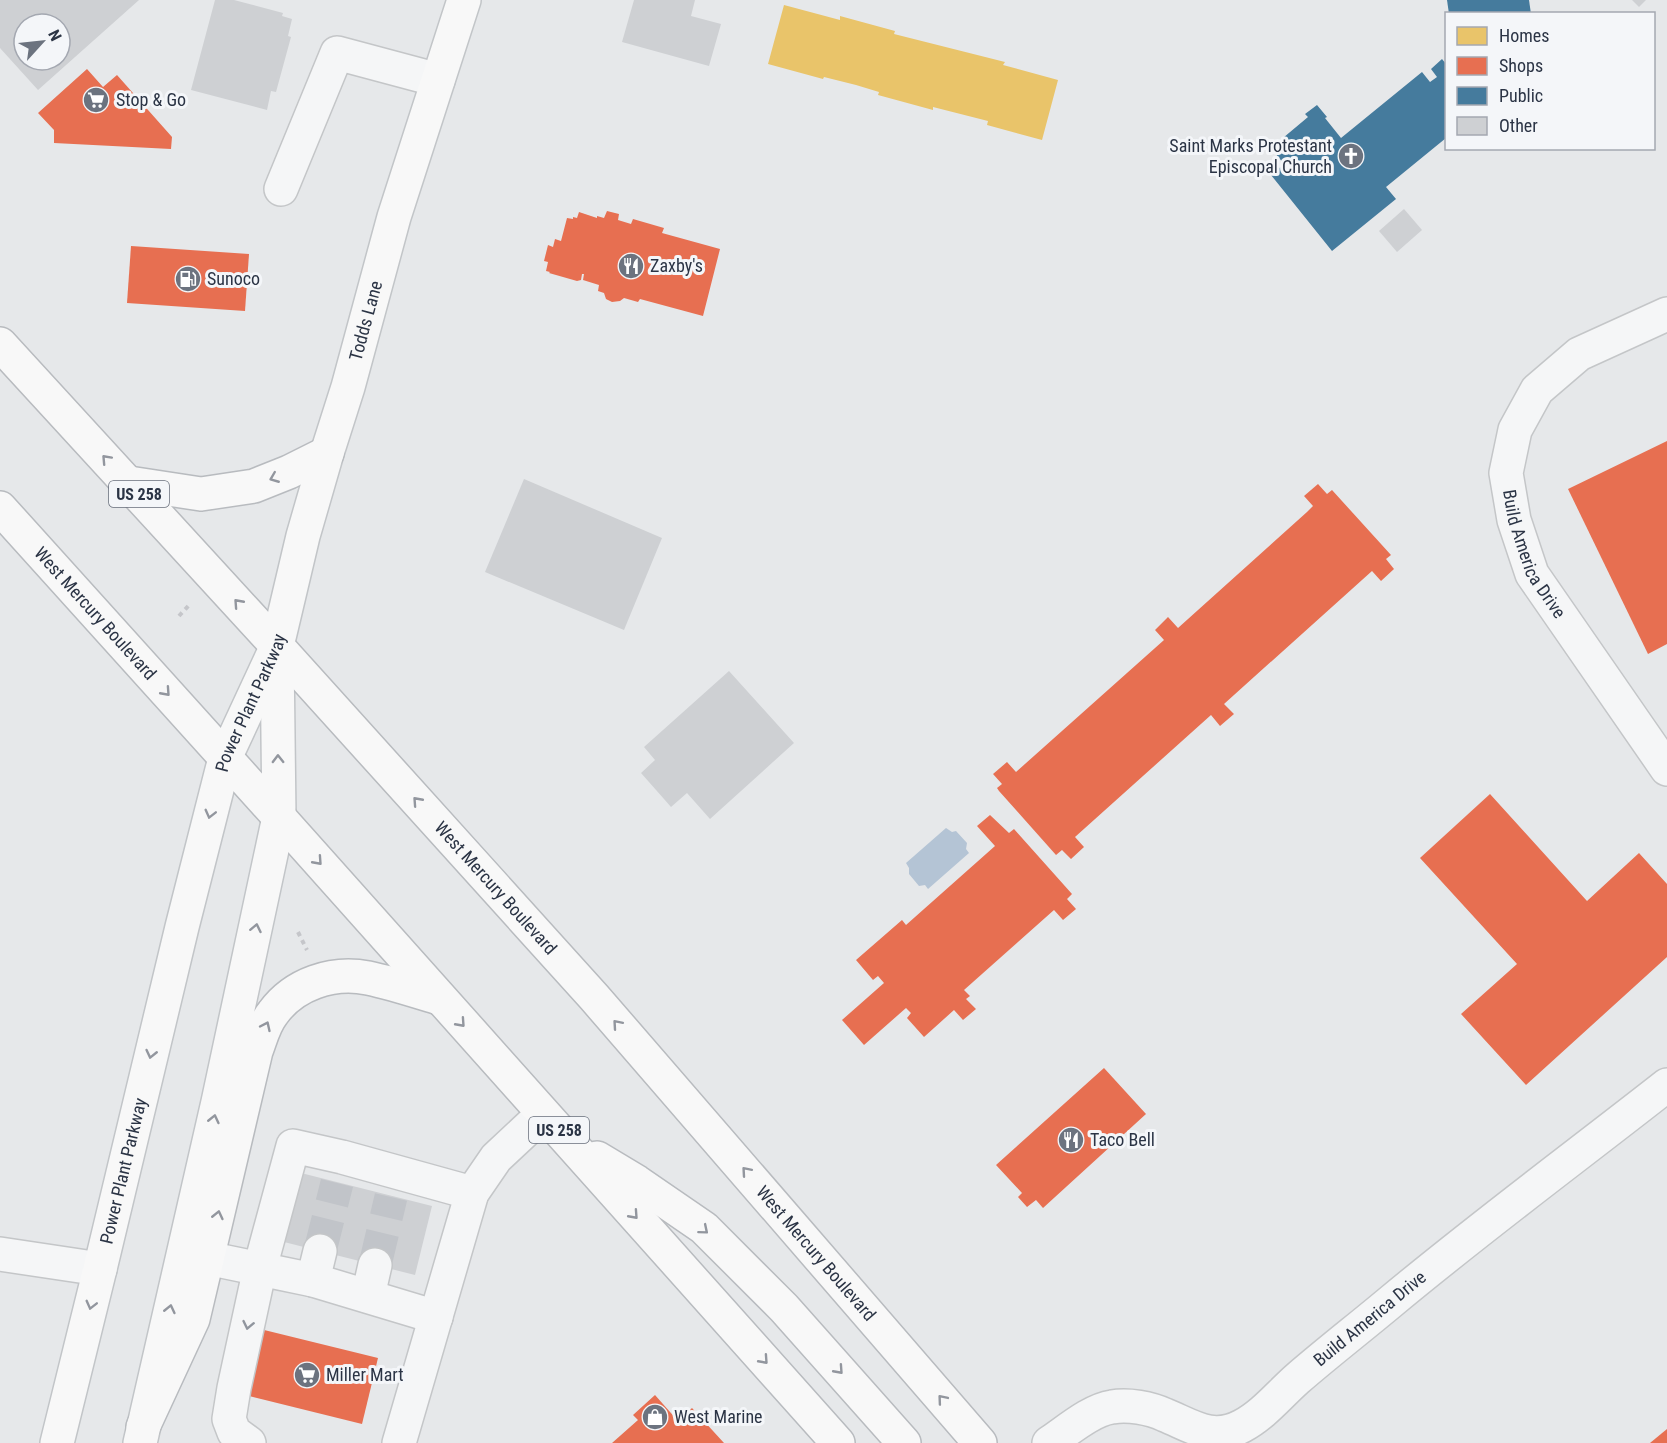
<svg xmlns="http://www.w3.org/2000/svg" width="1667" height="1443" viewBox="0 0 1667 1443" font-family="'Roboto Condensed',sans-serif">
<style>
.water{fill:#b4c4d5}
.homes{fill:#e9c46a}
.shops{fill:#e76f51}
.public{fill:#457b9d}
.building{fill:#ced0d3;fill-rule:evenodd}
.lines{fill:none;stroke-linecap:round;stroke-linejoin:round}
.minor-tunnel{stroke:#c1c4c9;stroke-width:33;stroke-dasharray:33 16;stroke-linecap:butt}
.minor-casing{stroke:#c4c6c8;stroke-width:36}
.major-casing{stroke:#c2c5c8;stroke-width:36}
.highway-casing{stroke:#b8bbbf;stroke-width:36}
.path{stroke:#c5c6ca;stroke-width:4;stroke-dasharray:4.5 4.5;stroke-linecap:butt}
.minor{stroke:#f5f6f7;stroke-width:33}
.major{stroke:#f8f8f8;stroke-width:33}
.highway{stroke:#f8f8f8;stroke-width:33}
.oneway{stroke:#92969e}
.oneway2{stroke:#90959e}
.labels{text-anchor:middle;stroke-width:6;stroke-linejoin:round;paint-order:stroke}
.shield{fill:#f4f6f9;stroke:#676e7b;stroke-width:1.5}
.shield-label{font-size:16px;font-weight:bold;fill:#2b3445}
.poi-label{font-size:18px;fill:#2b3445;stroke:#f4f6f9;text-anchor:start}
.street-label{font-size:18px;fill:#2b3445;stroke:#f4f6f9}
</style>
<rect width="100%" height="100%" fill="#e6e8ea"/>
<path class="water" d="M946,828L952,832L956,831L967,843L966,849L969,853L928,889L925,885L919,886L909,874V868L906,863Z"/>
<path class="homes" d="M784,5L840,20V16L895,31L894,34L1005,62L1003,65L1058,80L1042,140L987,125L988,121L933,107V110L878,95L879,92L856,85L824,77L823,79L768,64Z"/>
<g class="shops">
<path d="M87,69L103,87L117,75L172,137L171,149L54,143V130L38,113Z"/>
<path d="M607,211L619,214L618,220L631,224L633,219L664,228L662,233L720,249L703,316L640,299L638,302L624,298L620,301L612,302L606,299L604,293L598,291L599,285L583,280L584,274H582L581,280L577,281L549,273L550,272L546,271L548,262L544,261L548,245L553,247L555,239L561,241L567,218L573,219V217L577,218L579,212L597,218V216L604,218Z"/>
<path d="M131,246L249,254L245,311L127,303Z"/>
<path d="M1667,441V644L1648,654L1568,489Z"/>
<path d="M1318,484L1327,494L1332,490L1391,555L1386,559L1394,569L1381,581L1372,571L1224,704L1234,714L1220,726L1211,715L1075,837L1084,847L1071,859L1062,850L1056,855L999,791L997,788L1002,784L993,774L1007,762L1016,772L1164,640L1155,630L1168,617L1178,628L1307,512L1313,506L1304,496Z"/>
<path d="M1490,794L1587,901L1639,853L1667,884V957L1526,1085L1461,1014L1517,964L1420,858Z"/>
<path d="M990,815L1009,833L1014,829L1072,894L1067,899L1076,909L1063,920L1054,910L964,990L970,996L966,999L976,1009L963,1020L954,1010L924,1037L907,1018L911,1013L906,1008L864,1045L842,1020L884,983L878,976L873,980L856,960L902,920L906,925L995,846L977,826Z"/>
<path d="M1104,1068L1146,1114L1043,1208L1036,1200L1027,1207L1018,1197L1022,1193L996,1165Z"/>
<path d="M252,1327L378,1358L362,1424L237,1393Z"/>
<path d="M655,1395L678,1421L692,1408L724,1443H612L638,1420L633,1415Z"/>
<path d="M1667,1429V1443H1650Z"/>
</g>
<g class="public">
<path d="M1447,0H1529L1531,14H1449Z"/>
<path d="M1442,59L1446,64V138L1386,187L1396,199L1332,251L1271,175L1284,164L1271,148L1308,117L1305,114L1317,105L1327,117L1325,118L1341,138L1422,72L1430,82L1437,77L1431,69Z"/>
</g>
<g class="building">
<path d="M0,0H139L38,90L0,48ZM24,24H60V60H24Z"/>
<path d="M215,0H234L283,13L282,16L292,19L288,36L291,37L276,92L271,91L267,110L191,90Z"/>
<path d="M634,0H695L691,16L721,24L709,66L622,42Z"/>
<path d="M1632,0H1646L1639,7Z"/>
<path d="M1404,209L1422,230L1397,252L1379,231Z"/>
<path d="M524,479L662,538L624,630L485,572Z"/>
<path d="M729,671L794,743L710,819L687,793L671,807L664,799L641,773L655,760L644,747Z"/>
<path d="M301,1173L432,1206L415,1275L284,1242Z"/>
</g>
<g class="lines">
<g class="minor-tunnel">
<path d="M320,1251L337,1183"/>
<path d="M375,1265L391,1197"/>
</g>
<g class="minor-casing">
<g id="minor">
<path d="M281,189L337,53L438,80"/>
<path id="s1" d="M1667,314L1579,354L1537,390L1515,430L1506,473L1514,520L1532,574L1667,769"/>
<path d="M0,1254L100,1269"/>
<path d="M207,1258L313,1280L436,1317"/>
<path d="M313,1280L320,1251"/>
<path d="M368,1296L375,1265"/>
<path d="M249,1443L234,1432L229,1419L234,1388L260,1268L293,1146L342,1157L472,1193"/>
<path d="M399,1443L472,1193L496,1158L543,1114"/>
<path id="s2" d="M1049,1443C1067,1431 1091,1410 1112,1407C1128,1404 1150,1408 1165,1415C1192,1426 1212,1442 1242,1426C1263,1415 1279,1395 1297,1379C1327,1353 1358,1329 1388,1304C1479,1228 1574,1158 1667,1085"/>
</g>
</g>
<g class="major-casing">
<g id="major">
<path id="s3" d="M57,1443L100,1269L182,927L225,758L277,646L303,536L327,453L348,387L394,217L464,0"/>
<path d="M140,1443L218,1102L279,817L277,654"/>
</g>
</g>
<g class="highway-casing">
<g id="highway">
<path id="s4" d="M0,344L277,646L594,997L980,1443"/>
<path d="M129,483L201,494L254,486L289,472L327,453"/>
<path id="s5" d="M0,508L279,817L838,1443"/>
<path d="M597,1158L637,1182L704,1228L784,1308L904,1443"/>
<path d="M143,1427L193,1319L256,1051C261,1038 264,1024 273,1013C294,984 332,971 368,978C392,983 416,991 439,998"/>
</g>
</g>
<g class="path">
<path d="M179,616L191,603"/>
<path d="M298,932L307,950"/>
</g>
<use href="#minor" class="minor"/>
<use href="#major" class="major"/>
<use href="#highway" class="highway"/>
</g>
<defs><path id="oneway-chevron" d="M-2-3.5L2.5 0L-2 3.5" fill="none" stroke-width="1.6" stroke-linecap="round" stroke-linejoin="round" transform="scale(1.5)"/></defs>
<g class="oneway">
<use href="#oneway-chevron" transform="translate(106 459) rotate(-133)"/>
<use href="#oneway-chevron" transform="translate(274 478) rotate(158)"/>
<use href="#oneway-chevron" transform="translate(238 603) rotate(-132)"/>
<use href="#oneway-chevron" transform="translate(166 692) rotate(48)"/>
<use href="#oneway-chevron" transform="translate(278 759) rotate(-91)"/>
<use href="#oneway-chevron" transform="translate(417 801) rotate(-132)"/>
<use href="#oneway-chevron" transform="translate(210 814) rotate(104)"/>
<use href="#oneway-chevron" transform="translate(318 861) rotate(48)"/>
<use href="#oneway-chevron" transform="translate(256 928) rotate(-78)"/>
<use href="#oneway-chevron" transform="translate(461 1023) rotate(48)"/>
<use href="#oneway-chevron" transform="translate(617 1024) rotate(-131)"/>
<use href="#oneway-chevron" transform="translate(266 1026) rotate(-65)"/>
<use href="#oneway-chevron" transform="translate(151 1054) rotate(103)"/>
<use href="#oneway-chevron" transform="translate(214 1119) rotate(-77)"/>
<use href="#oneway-chevron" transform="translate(746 1171) rotate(-131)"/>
<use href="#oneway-chevron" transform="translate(218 1215) rotate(-77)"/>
<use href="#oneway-chevron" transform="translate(634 1215) rotate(48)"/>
<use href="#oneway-chevron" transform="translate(704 1230) rotate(40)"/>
<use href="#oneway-chevron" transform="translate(91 1305) rotate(104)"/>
<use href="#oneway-chevron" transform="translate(170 1309) rotate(-77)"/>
<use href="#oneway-chevron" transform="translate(764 1360) rotate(48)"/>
<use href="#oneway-chevron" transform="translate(839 1370) rotate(48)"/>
<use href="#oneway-chevron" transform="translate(942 1399) rotate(-130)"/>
</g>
<use class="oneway2" href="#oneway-chevron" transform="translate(248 1325) rotate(102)"/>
<defs>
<g id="supermarket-disc" transform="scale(1.35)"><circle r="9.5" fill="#6c737f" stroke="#f4f6f9"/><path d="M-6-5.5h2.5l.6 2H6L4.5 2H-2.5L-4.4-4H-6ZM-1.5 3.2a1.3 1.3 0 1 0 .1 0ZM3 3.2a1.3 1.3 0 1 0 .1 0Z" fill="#fff"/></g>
<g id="church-disc" transform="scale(1.35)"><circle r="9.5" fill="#6c737f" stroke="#f4f6f9"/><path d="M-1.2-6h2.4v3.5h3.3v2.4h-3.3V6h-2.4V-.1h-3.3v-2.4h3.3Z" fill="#fff"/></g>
<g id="restaurant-disc" transform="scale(1.35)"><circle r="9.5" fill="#6c737f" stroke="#f4f6f9"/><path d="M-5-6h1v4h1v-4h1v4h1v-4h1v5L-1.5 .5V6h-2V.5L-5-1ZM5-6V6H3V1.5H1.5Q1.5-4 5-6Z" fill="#fff"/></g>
<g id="fuel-disc" transform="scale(1.35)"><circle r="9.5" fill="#6c737f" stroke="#f4f6f9"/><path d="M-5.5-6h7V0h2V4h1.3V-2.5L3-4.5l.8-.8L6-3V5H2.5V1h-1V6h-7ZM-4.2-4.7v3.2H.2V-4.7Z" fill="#fff"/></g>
<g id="shop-disc" transform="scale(1.35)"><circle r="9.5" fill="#6c737f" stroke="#f4f6f9"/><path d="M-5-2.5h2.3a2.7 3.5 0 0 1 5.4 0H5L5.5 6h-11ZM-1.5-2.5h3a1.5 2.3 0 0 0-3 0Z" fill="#fff"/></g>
</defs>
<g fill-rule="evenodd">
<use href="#supermarket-disc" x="96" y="100"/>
<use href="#church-disc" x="1351" y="156"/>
<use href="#restaurant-disc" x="631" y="266"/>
<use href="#fuel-disc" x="188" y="279"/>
<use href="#restaurant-disc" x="1071" y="1140"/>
<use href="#supermarket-disc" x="307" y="1375"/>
<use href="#shop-disc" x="655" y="1417"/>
</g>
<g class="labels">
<g class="shield">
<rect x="109" y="481" width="60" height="26" rx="4.5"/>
<rect x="529" y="1117" width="60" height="26" rx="4.5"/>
</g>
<g class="shield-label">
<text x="139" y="500">US 258</text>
<text x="559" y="1136">US 258</text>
</g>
<g class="poi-label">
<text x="116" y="106">Stop &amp; Go</text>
<text x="1332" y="152" text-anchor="end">Saint Marks Protestant<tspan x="1332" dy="21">Episcopal Church</tspan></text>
<text x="650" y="272">Zaxby's</text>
<text x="207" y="285">Sunoco</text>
<text x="1090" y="1146">Taco Bell</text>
<text x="326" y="1381">Miller Mart</text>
<text x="674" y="1423">West Marine</text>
</g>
<g class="street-label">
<text dy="6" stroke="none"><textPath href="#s3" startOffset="1166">Todds Lane</textPath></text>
<text dy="6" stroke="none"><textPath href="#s1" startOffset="328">Build America Drive</textPath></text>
<text dy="6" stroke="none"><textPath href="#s5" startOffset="142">West Mercury Boulevard</textPath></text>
<text dy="6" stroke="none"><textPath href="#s3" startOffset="766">Power Plant Parkway</textPath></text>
<text dy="6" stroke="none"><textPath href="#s4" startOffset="736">West Mercury Boulevard</textPath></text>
<text dy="6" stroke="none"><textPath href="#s3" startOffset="280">Power Plant Parkway</textPath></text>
<text dy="6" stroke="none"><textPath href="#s4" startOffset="1222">West Mercury Boulevard</textPath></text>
<text dy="6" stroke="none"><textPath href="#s2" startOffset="376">Build America Drive</textPath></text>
</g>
</g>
<rect x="1445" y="12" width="210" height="138" fill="#f4f6f9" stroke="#a4a8b1" stroke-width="1.5"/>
<rect x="1457" y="27" width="30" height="18" fill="#e9c46a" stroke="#a4a8b1" stroke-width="1.5"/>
<text x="1499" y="42" font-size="18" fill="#2b3445">Homes</text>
<rect x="1457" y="57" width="30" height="18" fill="#e76f51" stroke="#a4a8b1" stroke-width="1.5"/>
<text x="1499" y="72" font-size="18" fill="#2b3445">Shops</text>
<rect x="1457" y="87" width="30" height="18" fill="#457b9d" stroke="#a4a8b1" stroke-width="1.5"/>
<text x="1499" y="102" font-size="18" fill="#2b3445">Public</text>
<rect x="1457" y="117" width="30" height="18" fill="#ced0d3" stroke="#a4a8b1" stroke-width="1.5"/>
<text x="1499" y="132" font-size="18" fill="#2b3445">Other</text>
<g transform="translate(42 42) rotate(63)"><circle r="28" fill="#f4f6f9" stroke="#a4a8b1" stroke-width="1.5"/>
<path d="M0-4.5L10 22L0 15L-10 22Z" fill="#6c737f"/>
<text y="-9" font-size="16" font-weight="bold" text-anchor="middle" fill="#2b3445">N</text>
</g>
</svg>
